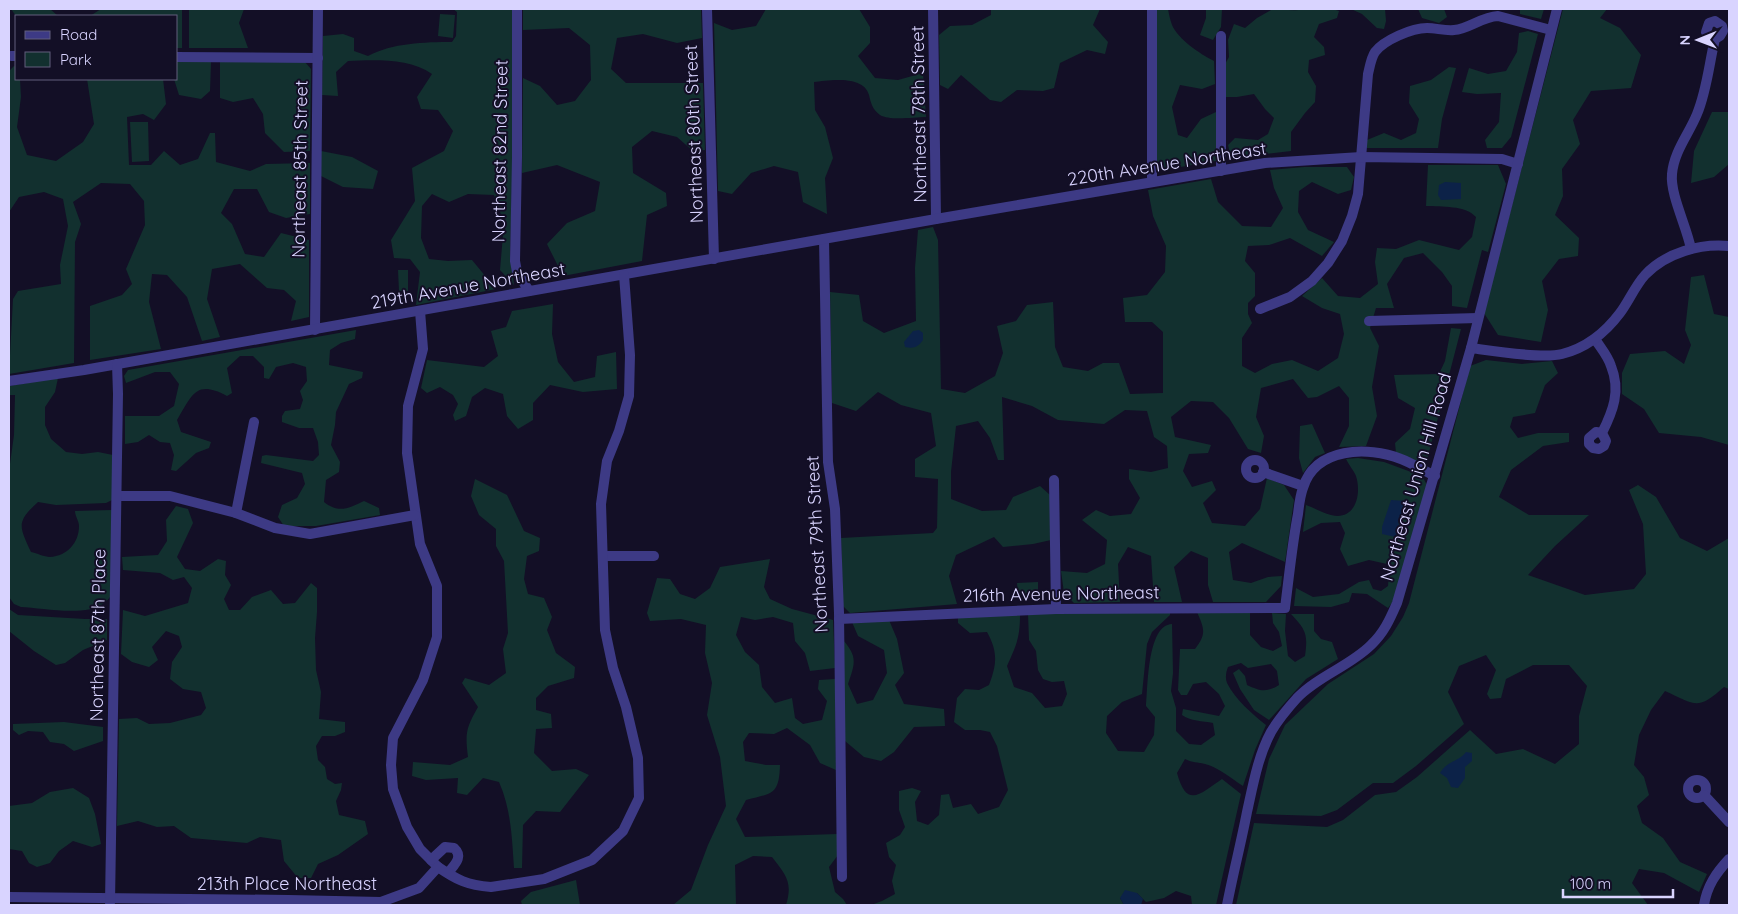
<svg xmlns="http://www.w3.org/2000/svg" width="1738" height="914" viewBox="0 0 1738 914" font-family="Quicksand,sans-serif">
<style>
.green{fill:#12302f}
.water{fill:#0c2248}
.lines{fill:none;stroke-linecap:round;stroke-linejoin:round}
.minor{stroke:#3d3a85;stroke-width:10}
.labels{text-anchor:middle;stroke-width:4;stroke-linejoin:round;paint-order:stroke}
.street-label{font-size:18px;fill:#d9d4ff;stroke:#130f26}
</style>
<rect width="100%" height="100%" fill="#130f26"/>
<g class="green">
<path d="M11,9H50L58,16H16Z"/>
<path d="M101,9H182V48H176V16H90Z"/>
<path d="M189,9H244L239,23L248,48H189Z"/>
<path d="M453,9H513V149L510,255L514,285L500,270L504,223L494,195L468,194L449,202L432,194L422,206L421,238L429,259L448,261L472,260L496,289L416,305L420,272L410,259L394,258L391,240L415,201L412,168L444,151L453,131L438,110L421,109L417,97L432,74C409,58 375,60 348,61L336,72L338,96L322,95L323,36L343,34L354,38V51L368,56C392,43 425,42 452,42L456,36L457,12Z"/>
<path d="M523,9H701L702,38L677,43L643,34L617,38L611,69L626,83H703L705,150L693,151L677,137L652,131L632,147L633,173L666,193L667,206L647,215L642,261L563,276L547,244L567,223L595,211L600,182L557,165L522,173L523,78L540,86L557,105L575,101L591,80L590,45L569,28L523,30Z"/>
<path d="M766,9H859L870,27V43L858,56L875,78L898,80L923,73L926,117C914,117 890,121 880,115C872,109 871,103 869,95C864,75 829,80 814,82L815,110L825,127L833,158L825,178L827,214L803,202L798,172L774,166L751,173L732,194L718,191L714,23L732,30L756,26Z"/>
<path d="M991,9H1100L1093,25L1108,42L1105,54L1087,50L1060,63L1054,88L1043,91L1017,90L1001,102L990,100L961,75L948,89L940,85L939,35L950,26L972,25L991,15Z"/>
<path d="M1157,9H1168C1169,14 1170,20 1172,25C1178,39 1200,54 1214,61L1215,84L1202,89L1180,85L1172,107L1178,135L1187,138L1201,119L1216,112V161L1157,171Z"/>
<path d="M1206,9H1222L1221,27L1213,40L1200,35L1206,18Z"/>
<path d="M1273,9C1282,9 1290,11 1298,10C1311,9 1327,6 1339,11L1337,18L1319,24L1314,37L1324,47L1325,55L1309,60L1308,72L1316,86L1315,102L1305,113L1291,132V151L1231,158L1228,145L1235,138L1258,140L1268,134L1274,118L1265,109L1254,94L1237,97H1224V66L1229,57L1228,40L1234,24L1245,28L1257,18Z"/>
<path d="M1351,9H1385L1386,21L1384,29L1377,28L1362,14Z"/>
<path d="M1418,9H1444L1447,17L1439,23L1422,18Z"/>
<path d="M1520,9H1544L1541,19L1520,14Z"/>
<path d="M1563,9H1607L1600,18L1620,28L1641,55L1631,88L1591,91L1573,120L1580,144L1562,169L1563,196L1555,215L1579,238L1578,256L1559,259L1542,281L1548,310L1541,342L1498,335L1484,313Z"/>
<path d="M440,14L455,15L453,38L438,36Z"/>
<path d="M1528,31L1538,34L1511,137L1502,148H1487L1485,140L1499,122L1501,93L1477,94L1462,92L1469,68L1488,74L1506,71L1517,52L1519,33Z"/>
<path d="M177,62H211L210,91L201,99L179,95L174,79H176Z"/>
<path d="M220,62H305L311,69L310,151L284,152L265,133L263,114L253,98L233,102L220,98Z"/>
<path d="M14,66L16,67V79H20L21,97L17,127L27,155L56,161L83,142L94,124L87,79H163L166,104L154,120L143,114L127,117L129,165H151L164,151L180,165L198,159L210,133H215L216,162L250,171L266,164L310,163V214L286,218L269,212L257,189H234L221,213L232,224L245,254L264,257L281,233L309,240V317L291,321L296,301L284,290L267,288L240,264L212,269L207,299L220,337L202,341L187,297L167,275L152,274L149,302L161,349L90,360V306L122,295L132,284L126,269L145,225L144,201L130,184L101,183L73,202L81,224L75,242L74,363L9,374L13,299L18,291L61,284L60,265L68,226L63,199L44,192L19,197L9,212V71Z"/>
<path d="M1449,67L1456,68L1442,119L1438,148H1366L1367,140L1384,133L1401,140L1416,133L1419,119L1409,103L1410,86L1431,80Z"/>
<path d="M1712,112H1729V164L1714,177L1691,183L1694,151Z"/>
<path d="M130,122H148L149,161L132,162Z"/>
<path d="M321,151L352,157L378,171L373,189L343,187L321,176Z"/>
<path d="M1428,165H1498L1506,184L1488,252L1482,250L1467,308L1452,306V286L1442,272L1423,253L1404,258L1387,284L1394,308H1376L1370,328L1379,346L1372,387L1377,416L1366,446L1339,447L1349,426V398L1339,386L1317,397L1308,398L1293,379L1261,388L1256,417L1264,436L1261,453L1248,449L1229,418L1213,402L1191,401L1171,417L1175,437L1211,445L1208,453L1189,454L1183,471L1192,487L1212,481L1216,490L1203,503L1212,523L1245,526L1260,509L1267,478L1284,485L1294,500L1285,562L1242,543L1229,552L1233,580L1251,583L1268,577L1282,576L1281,586L1266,602H1213L1208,585V558L1191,551L1174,567L1182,602H1154L1151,556L1128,547L1118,564L1120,602L1074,603L1064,593L1061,571L1087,573L1105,564L1107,540L1082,520L1096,510L1110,516L1131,514L1140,498L1129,479V469L1151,472L1168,468L1167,446L1154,437L1147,411L1125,410L1104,424L1058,420L1032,406L1002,397L1004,460H998L990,438L978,421L956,426L951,472V499L982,511L1006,510L1013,497L1040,486L1050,495L1051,540L1033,544L1003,547L994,537L956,555L949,576L957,604L850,613L843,606L841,538L933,533L937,528L938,479L915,477V459L936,446L931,413L901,405L878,392L856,411L832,403L830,292L859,295L863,321L884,333L916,321L915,268L918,230L933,227L938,240L941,389L965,393L995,376L1003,353L997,326L1016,321L1027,305L1053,302L1055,347L1063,367L1088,371L1103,363H1119L1130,394L1163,393V332L1152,322H1125L1123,298L1147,295L1165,272L1166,246L1153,216L1148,190L1211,179L1218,202L1242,226L1271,227L1283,208L1274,188L1270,170L1304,167H1347L1354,177L1351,190L1338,194L1312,182L1299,191L1298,212L1308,230L1334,242L1322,256L1290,238L1269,245L1248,246L1245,261L1255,273V296L1248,303V314L1252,323L1242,338V366L1255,373L1272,364L1292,360L1318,371L1338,358L1344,334L1340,314L1322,308L1302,296L1322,278L1338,296L1360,298L1378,284L1375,262L1377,248L1396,249L1419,240L1459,250L1472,237L1476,217C1465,205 1442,207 1426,206Z"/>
<path d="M398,270H408V291H399Z"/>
<path d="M1704,275L1714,314L1729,317V445L1701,437L1659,433L1644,409L1622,394V373L1630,354L1665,351L1684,364L1691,345L1685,330L1691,277Z"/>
<path d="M553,304L552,334L558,362L574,382L595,377L597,356L616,352L617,389L583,392L550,385L533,403V420L518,429L507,416L503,394L485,388L472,397L466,416L455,421L453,415L458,404L453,395L440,387L427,393L421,388L427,360L484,367L498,356L491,331L506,327L512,311Z"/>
<path d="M1451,328L1461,329L1427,460L1422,463L1396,453L1395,443L1410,429L1415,408L1398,398L1394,375L1439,374L1445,361Z"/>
<path d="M356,330L355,339L341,343L330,350L329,365L363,372L362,378L349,384L336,412L335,425L331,445L340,462L339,472L326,480L324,502C339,514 349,508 364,501L379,508L380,515L316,526H284L278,517L282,505L297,498L305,484L302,473L261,463L262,456L266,455L313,461L319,455L318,442L313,428H299L282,422V416L285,411L300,409L303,400L300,391L307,381L306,367L293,363L276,367L269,379L264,378V367L253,356H240L227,368L232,393L227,396C195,379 192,396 177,420L181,432L211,442L209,448L196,453L176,471L171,470L174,455L170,443L160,442L149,435L138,442L125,444V416H159L174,406L179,384L170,372H155L126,383L124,376L128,370Z"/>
<path d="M1486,360L1522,364L1552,361L1558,373L1545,385L1535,413L1513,417L1510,427L1518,438L1538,433H1569V442L1543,446L1511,470L1499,497L1529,515H1589L1555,546L1528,575L1585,595L1634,589L1646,574L1643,524L1629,490L1638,485L1656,497L1680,538L1707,551L1729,538V689L1724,687C1697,711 1696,705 1665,691L1651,710L1639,735L1634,765L1644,777L1649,795L1637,806L1642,823L1663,838L1680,862L1707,874L1699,892L1664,873L1639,869L1632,883L1648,905H1236L1254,823L1327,827L1343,820L1375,795L1396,792L1417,777L1470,730L1496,754L1523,749L1555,764L1579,744V716L1587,686L1569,665H1533L1506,679L1501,698L1490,699L1487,694L1496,670L1486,655L1459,666L1448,692L1464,724L1416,766L1393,783H1373L1337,810L1321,816L1256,814L1269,759L1285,725L1328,684L1374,654L1391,636L1403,617L1409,603L1470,366Z"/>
<path d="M58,378L55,392L45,407V425L51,439L66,452L82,454L98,452L113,455L112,500L106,503L56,505L38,502C16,522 19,526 31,552C37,553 44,557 50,557C67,556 79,543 79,526C79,521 75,516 75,511L112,510V594C110,597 107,601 104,603C87,617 42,608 21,607L14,604L9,597V471L14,435L15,395H9V386Z"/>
<path d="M1312,424L1325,453L1315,457L1303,473L1299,458L1300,426Z"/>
<path d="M1358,458L1384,462L1422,476L1427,485L1394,600L1388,608L1367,594L1352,593L1349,602L1331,607L1294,606L1296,588L1313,597L1339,594L1359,582L1369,580L1373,589L1381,591L1388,586L1389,574L1387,564L1369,560L1348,566L1340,549L1345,533L1340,522L1321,523L1303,532L1306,505C1314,508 1323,513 1331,515C1355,521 1362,495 1356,476C1354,471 1349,465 1346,459Z"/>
<path d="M475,479L507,495L524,531L540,538L539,551L527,556L524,579L528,594L544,598L552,617L547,630L556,653L575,667L574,678L548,686L536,698V710L551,714L552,728L536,729L534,753L552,771L576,769L589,775L560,812L536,811L523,825L522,868H514C512,838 511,809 499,782L483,778L467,795L457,793L458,778L426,780L412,776L413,762L450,765L468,757C465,733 466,728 478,707L462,683L465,678L489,685L506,673L503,649L508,633L504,561L496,546V529L479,515L471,496Z"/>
<path d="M176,506L188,509L193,523L177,557L185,569L200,571L218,559L226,561L225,575L231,585L224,599L229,610H240L252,597L271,590L283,604L295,603L311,583L317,588V612L315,638L316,670L321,692L319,719L345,722V732L335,736H322L316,746L318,760L325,767L327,779L335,784L342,783L341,790L336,801L339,815L365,821L368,834L338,855L318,864L311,878H298L284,861L281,840L260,837L247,843L191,838L174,826L157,827L138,821L117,826L119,719L137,718L149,724L170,723L201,715L206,708L201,692L183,689L170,679L172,662L182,647L179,636L166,631L152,647L158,660L149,667L132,662L121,654L123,610L145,616L188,603L192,588L184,577L173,580L160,573L123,570L122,557L158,555L167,541L166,520Z"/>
<path d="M770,559L764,587L770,599L792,609L833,620L835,668L810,671L805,653L795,641L793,623L773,617L755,620L741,617L736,635L745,652L759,665L762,687L775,703L792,698L795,718L803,724L822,720L827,701L818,689L819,680L835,679L836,770L820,763L810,745L787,728L774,734L749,733L743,742L745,761L766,765H780C779,795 773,793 746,800L736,819L745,837L837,834L838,855L829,867L835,892L843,899L847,905H786C793,882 786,875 772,857L753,856L735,865L736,905H673L691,890L708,845L726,806L720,757L707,715L712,683L705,653L706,625L681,619L650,621L647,613L657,578L670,579L680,594L695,599L710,588L720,567Z"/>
<path d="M1038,582V593L1018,594L1017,583Z"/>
<path d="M9,609L18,615L85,619H107V640L83,650L65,663L56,665L34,651L9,631Z"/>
<path d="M1170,611V615L1152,632L1147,644L1142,694L1122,702L1107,716L1106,733L1118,751L1144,752L1154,735L1155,717L1146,706C1148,687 1147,625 1172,624L1173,673L1171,691L1176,708V731L1189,744L1201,745L1215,735L1213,723C1203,721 1190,721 1182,715L1183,709L1219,716L1225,706L1219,694L1206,682L1193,684L1187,695H1181L1178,690L1180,649H1195C1207,634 1204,628 1197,612L1250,613V635L1261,647L1273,651L1282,646L1279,632L1273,623L1272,613L1286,614L1285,631L1288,656L1295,662L1305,656C1308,634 1306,630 1291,614H1314V631L1321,639L1332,642L1338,659L1306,679L1269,720L1254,710L1240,689L1233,673L1239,669L1245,676L1247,685C1260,691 1266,693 1279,685L1277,671L1271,664L1248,668L1241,663L1228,667C1226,672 1225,678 1227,683C1235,699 1252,714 1266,725L1255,750L1243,786C1232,779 1218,767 1205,764C1197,762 1193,763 1185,759L1177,773C1187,810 1201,793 1222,779L1241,794L1216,905H1192L1191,896L1176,891L1164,898L1146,902L1137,893L1120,898L1124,905H871L882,901L895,894L892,881L896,865L889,857L886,843L900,835L905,827L899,810V791L912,788L921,791L915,802L917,821L928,825L939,815L941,795L949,794L953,808L971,804L978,814L999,807L1008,790L997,746L990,732L980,730H965L954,722L957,698L965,689L979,690L989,685C997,664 998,652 987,632L970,633L958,623V617L1020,615C1020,638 1016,646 1007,666L1014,687L1032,693L1045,708L1062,706L1067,694L1064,681L1052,682L1043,679L1038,670L1036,651L1029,640L1028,614Z"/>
<path d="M889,620L897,639L904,673L895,685L904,704L944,709L945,726L914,727L894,752L881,761L864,757L845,741L843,640C858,657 855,664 848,684L857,704L873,700L887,673L884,650L858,636L852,622Z"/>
<path d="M64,722L103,727V741L74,751L64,744L50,742L43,732L28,731L19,735L13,730V724Z"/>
<path d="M73,788L89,798L95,814L101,844L92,847L73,841L59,851L50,863L37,867L29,863L22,851L9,849V806L32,803L50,792Z"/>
<path d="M576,880L580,905H522L521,901L531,892Z"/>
</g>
<g class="water">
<path d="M1445,182L1461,183V199L1441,200L1438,195L1439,185Z"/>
<path d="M919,330L923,333V340C918,347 914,349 905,347L904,342L913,331Z"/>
<path d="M1391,500L1406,501L1408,504L1405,518L1398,522L1399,525L1404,527L1402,537L1400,538L1382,534V527Z"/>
<path d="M1466,752L1472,753V761L1465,767V778L1458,788L1451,787L1447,778L1440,773C1448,760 1457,763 1466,752Z"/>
<path d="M1125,890L1137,893L1143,899L1141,905H1124L1120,898Z"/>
</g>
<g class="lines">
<g class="minor">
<path d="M517,9V157L515,261L517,272L529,291"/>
<path d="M707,9L714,259"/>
<path d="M933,9L936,219"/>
<path d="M1152,9V182"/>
<path d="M11,56H16"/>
<path d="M176,57L318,58"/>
<path d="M1221,171V36"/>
<path d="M824,239L828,462L835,509L839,613L842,877"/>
<path d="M1691,249C1687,227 1670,195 1672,174C1674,151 1689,134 1697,114C1707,90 1709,64 1715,39L1720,36L1723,31L1722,26L1715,21L1709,23L1706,32L1709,37L1715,39"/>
<path d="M1260,309L1290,297L1312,281L1328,263L1342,241L1352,216L1358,194L1368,74C1370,66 1371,58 1375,52C1384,40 1412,28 1427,28C1436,28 1445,31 1454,30C1469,29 1481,17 1498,16L1551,30"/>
<path d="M420,311L423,349L408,406L407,453L420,544L437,586V637L423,680L393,738L391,765L393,789L407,827L420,849L438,867"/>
<path d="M1369,321L1478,318"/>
<path d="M315,330L318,9"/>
<path d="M1595,339C1600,347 1608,356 1611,366C1621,391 1613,411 1602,433L1596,432L1589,438V444L1593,448L1599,449L1604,446L1606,441L1602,433"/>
<path d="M1471,348C1493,351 1542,359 1562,354C1586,348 1605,333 1620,313C1629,301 1635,286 1645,275C1665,253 1701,243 1729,246"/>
<path d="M9,381L84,370L936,219L1265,163L1361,157L1502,159L1518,164"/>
<circle cx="1255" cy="469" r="9"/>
<path d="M1263,472L1303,486"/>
<path d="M1054,480L1056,609"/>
<path d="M117,496H170L236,513L275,528L310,534L415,515"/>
<path d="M236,513L254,422"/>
<path d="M603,556H654"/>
<path d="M839,619L1056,609L1285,608C1289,577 1292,545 1298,514C1299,505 1300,496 1303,488C1315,447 1368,446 1401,459C1412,463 1424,471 1435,476"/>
<circle cx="1697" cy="789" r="9"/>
<path d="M1704,795L1729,822"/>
<path d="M431,860L445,847L454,848C464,857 454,865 448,873"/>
<path d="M9,897L289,900L381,902L419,888L438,867C457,880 467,885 491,887L544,879L592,860L623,831L639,798L638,758L626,707L613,668L605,630L601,504L607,461L619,431L629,396L630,355L624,275"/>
<path d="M110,903L118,394L117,364"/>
<path d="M1227,905C1233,874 1241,843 1247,812C1253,785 1258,756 1271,732C1278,720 1288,708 1297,698C1318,676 1350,666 1371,645C1384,633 1390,619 1397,603L1471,348L1557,9"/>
<path d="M1704,905C1707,886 1716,873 1729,859"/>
</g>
</g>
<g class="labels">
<g class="street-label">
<text transform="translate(919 114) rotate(-91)" y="6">Northeast 78th Street</text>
<text transform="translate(694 134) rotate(-92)" y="6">Northeast 80th Street</text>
<text transform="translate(500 151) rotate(-89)" y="6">Northeast 82nd Street</text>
<text transform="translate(1167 164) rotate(-9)" y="6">220th Avenue Northeast</text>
<text transform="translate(300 169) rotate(-89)" y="6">Northeast 85th Street</text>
<text transform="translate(468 286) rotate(-10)" y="6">219th Avenue Northeast</text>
<text transform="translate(1416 477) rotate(-74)" y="6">Northeast Union Hill Road</text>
<text transform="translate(817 544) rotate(-93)" y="6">Northeast 79th Street</text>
<text transform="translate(1061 594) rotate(-1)" y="6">216th Avenue Northeast</text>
<text transform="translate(98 635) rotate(-89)" y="6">Northeast 87th Place</text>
<text x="287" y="890">213th Place Northeast</text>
</g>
</g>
<rect width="1738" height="914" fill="none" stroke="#d9d4ff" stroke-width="20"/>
<rect x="15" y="15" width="162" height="65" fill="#130f26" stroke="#625e7d"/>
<rect x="25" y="31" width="25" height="8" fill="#3d3a85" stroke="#625e7d"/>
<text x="60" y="40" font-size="15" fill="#d9d4ff">Road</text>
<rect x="25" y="52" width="25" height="15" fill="#12302f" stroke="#625e7d"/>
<text x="60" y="65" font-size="15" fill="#d9d4ff">Park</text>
<g transform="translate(1698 40) rotate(269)" stroke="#130f26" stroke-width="4" paint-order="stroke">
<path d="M0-4L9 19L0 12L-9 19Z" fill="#d9d4ff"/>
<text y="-8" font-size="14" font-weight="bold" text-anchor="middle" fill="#d9d4ff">N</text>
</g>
<path d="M1563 889v8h110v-8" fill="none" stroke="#d9d4ff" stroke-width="2.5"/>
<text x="1570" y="889" font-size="15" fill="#d9d4ff" stroke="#130f26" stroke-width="4" paint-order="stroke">100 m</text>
</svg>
